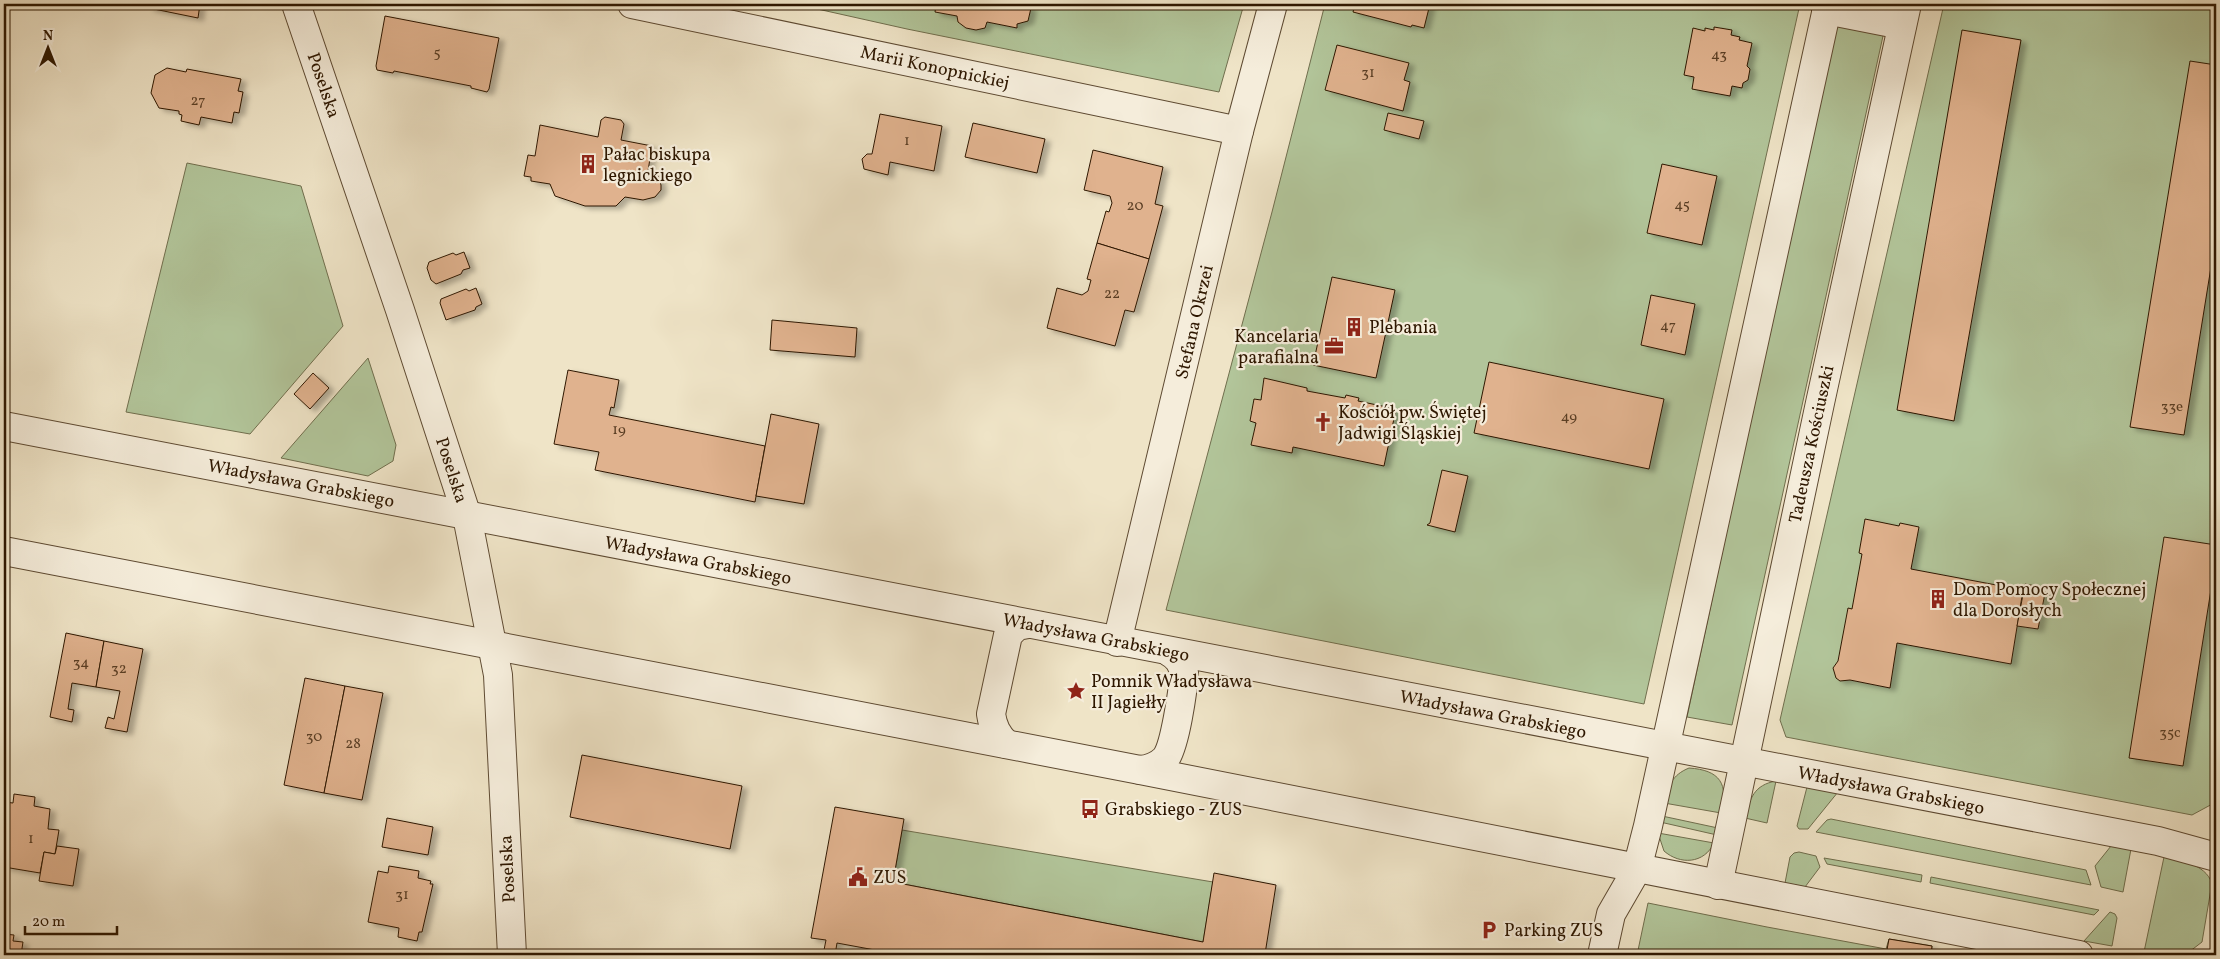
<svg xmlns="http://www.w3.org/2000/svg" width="2220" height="959" viewBox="0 0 2220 959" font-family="Vollkorn,serif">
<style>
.green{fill:#b2c59a;stroke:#706e4d}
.building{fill:#e0b28e;stroke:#2e1700;filter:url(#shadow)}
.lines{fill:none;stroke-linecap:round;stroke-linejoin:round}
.minor-casing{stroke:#5e4a32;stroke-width:30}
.tertiary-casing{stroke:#5e4a32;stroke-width:30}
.minor{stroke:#f5eddb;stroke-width:28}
.tertiary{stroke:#f5eddb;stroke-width:28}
.labels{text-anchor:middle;stroke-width:4.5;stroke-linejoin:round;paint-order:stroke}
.number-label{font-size:15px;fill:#5a3e24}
.street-label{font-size:18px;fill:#2e1700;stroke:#f5eddb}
.poi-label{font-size:18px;fill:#2e1700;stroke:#f5eddb;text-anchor:start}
</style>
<defs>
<filter id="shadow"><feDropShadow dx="5.5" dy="3" stdDeviation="2.5" flood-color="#0004"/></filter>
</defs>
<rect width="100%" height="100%" fill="#efe4c7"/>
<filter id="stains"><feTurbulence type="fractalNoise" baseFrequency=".004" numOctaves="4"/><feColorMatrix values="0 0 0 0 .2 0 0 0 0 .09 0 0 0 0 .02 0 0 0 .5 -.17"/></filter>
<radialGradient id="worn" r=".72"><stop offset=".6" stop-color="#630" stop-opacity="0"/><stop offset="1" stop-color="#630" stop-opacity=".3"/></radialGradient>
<g class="green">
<path d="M795,4H1244L1219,92L907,29Z"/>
<path d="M1325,4H1800L1644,704L1166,610L1272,212Z"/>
<path d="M1839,4H1890L1732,725L1687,717Z"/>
<path d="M1944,4H2216V802L2192,815L1786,737L1780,720Z"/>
<path d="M187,163L301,186L343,326L250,434L126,412Z"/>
<path d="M368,358L396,445L393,461L368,476L281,458Z"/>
<path d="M1689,768C1720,770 1729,784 1721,813L1664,803C1668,786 1672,775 1689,768Z"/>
<path d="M1776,781L1767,823L1745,818C1750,798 1754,785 1776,781Z"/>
<path d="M1807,787L1838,792L1808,829H1799L1797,826Z"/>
<path d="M1662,816L1718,828L1717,835L1660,822Z"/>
<path d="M1831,819L2086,870L2091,885L1816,832L1827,820Z"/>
<path d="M902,830L1213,882L1203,942L893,882Z"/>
<path d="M1658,833L1714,843C1704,864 1680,865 1664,851Z"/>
<path d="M2111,846L2131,849L2123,892L2101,887L2095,866Z"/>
<path d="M1799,852L1816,856L1820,867L1805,887L1785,883L1790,857L1794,853Z"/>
<path d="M2164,857C2182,862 2204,863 2212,883L2202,942L2185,955L2144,952Z"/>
<path d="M1824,858L1922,875L1921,882L1827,864Z"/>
<path d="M1931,877L2099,910L2094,915L1930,883Z"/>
<path d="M1648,903L1767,927L1886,949L1889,939L1932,946L1931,955H1637Z"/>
<path d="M2110,912L2115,914L2117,918L2112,946L2084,941Z"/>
</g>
<g class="building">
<path d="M149,4H200L198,18L149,8Z"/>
<path d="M936,4H1025L1031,8L1028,21L1017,24V28L987,22L985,28L976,30L966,28L958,22L957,16L935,12Z"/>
<path d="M1355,4H1430L1424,28L1412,25L1411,27L1353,12Z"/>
<path d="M385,16L499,38L489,89L487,92L471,88V86L394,71L393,73L377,70L376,66Z"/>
<path d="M1714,27L1732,30L1731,35L1740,37L1739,40L1752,43L1747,66L1750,69L1748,80L1743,83L1742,88L1732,86L1730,96L1692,89L1694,77L1684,75L1693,28L1705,31V28L1714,30Z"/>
<path d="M1962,30L2021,40L1954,421L1897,410Z"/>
<path d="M1337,45L1409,63L1404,80L1410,82L1403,111L1325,90Z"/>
<path d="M2190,61L2216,65V236L2184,435L2130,427Z"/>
<path d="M167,68L186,72L187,69L241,79L238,91L243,92L239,113L234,112L232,123L201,117L199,125L181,121L182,115L179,114V111L159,108L151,93L155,75Z"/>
<path d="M1388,113L1424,121L1419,139L1384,130Z"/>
<path d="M880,114L942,126L934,171L890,162L888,175L864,169L862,159L867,154H872Z"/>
<path d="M605,117L621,120L624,124L621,140L652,146L648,171L658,176L661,185V190L655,197L643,200L625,197L616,206H585L555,196L550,184L531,181V177L524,176L528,155L535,156L540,125L598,137L601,120Z"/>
<path d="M973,123L1045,139L1037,173L965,157Z"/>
<path d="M1093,150L1163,167L1155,204L1163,206L1149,259L1097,243L1106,211L1109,212L1112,203L1110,196L1084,190Z"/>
<path d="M1662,164L1717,176L1702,245L1647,233Z"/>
<path d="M1097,243L1149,259L1134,312L1125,310L1115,346L1047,328L1057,288L1082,295L1088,291L1091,280L1087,279Z"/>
<path d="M464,252L470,268L463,270L461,274L436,284L431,280L427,268L429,262L453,253L456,255Z"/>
<path d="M1332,277L1395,290L1376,378L1313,365Z"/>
<path d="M476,288L482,304L476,307L475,310L446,320L440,303L441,299L466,289L469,291Z"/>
<path d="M1651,295L1695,304L1685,355L1641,345Z"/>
<path d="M772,320L857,328L855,357L770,350Z"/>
<path d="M1489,362L1664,399L1649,469L1474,433Z"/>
<path d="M568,370L619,380L614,408L611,407L609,415L765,446L755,502L595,470L599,452L554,444Z"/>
<path d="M313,373L329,388L310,409L294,394Z"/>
<path d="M1264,378L1307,388V391L1345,398L1346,395L1359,398L1358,401L1396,409L1384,466L1293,447L1292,453L1251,445L1256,423L1250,421L1254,399L1261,400Z"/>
<path d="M771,414L819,424L804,504L756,496Z"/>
<path d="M1442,470L1468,476L1455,532L1427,525L1430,523Z"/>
<path d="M1865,519L1899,526L1900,523L1919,527L1911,569L2023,590L2011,664L1897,643L1890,688L1850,680L1840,681L1836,678L1833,668L1838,661L1848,608L1852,609L1862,554L1859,553Z"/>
<path d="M2164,537L2216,545V558L2183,766L2129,758Z"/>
<path d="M2025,584L2046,588L2038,629L2017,626Z"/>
<path d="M66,633L104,641L96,687L72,683L68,709L74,710L72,722L50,717Z"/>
<path d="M104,641L143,649L127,732L105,728L108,717L114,719L120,691L96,687Z"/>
<path d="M305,678L345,686L324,793L284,785Z"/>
<path d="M345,686L383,693L362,800L324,793Z"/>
<path d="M582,755L742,786L730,849L570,817Z"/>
<path d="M14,794L35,797L34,806L50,809L48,829L59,830L55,854L44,852L40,873L4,867V802L13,803Z"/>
<path d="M835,807L904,819L893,882L1203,942L1214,873L1276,885L1265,954L1269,955H902L837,943L835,955H823L826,940L811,938Z"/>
<path d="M387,818L433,827L428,855L382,847Z"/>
<path d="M57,846L79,849L73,886L39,881L44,852L55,854Z"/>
<path d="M389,866L419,871L418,878L431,881L430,884H433L422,932H419L417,941L398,937L399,928L368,922L378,871L388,873Z"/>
<path d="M4,934L14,935L13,941L23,942L21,955H4Z"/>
<path d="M1889,939L1932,946L1931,955H1886Z"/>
</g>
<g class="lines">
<g class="minor-casing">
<g id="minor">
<path d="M296,4L400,310L467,516L498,675L512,955"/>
<path d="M632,4L1239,131"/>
<path d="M1826,10L1902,25"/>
<path d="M1117,642L1239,131L1273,4"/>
<path d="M1006,744C997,735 993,727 991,714L1008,635L1017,626L1028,624"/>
<path d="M1140,770C1150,769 1158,766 1165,759C1175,747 1183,690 1184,673C1182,663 1178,657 1169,652"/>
<path d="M1718,885L1820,403L1907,4"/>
<path d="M1602,955L1611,914L1637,869L1648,826L1828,4"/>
</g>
</g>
<g class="tertiary-casing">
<g id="tertiary">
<path d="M4,426L2158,841L2216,857"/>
<path d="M4,551L1140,770L2079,955"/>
</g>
</g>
<use href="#minor" class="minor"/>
<use href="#tertiary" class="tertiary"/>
</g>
<defs>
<g id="building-bare" transform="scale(1.5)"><path d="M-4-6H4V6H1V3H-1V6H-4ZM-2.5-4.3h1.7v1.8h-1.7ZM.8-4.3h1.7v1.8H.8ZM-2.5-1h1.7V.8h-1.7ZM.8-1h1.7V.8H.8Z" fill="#8f2418" stroke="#f5eddb" stroke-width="2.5" paint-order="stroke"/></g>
<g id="office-bare" transform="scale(1.5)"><path d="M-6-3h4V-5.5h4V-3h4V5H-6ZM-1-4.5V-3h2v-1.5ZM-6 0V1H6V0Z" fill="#8f2418" stroke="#f5eddb" stroke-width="2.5" paint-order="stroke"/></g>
<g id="church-bare" transform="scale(1.5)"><path d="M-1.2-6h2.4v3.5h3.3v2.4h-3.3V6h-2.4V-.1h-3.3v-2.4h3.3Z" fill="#8f2418" stroke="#f5eddb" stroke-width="2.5" paint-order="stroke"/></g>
<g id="sight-bare" transform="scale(1.5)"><path d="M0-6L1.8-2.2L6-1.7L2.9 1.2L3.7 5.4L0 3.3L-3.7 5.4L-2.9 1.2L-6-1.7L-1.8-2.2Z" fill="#8f2418" stroke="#f5eddb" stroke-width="2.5" paint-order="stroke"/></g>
<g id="bus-bare" transform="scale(1.5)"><path d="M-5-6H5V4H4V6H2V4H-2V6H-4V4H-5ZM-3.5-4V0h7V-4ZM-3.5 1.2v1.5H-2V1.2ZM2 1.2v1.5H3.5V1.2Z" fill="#8f2418" stroke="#f5eddb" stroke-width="2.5" paint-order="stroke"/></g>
<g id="civic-bare" transform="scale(1.5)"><path d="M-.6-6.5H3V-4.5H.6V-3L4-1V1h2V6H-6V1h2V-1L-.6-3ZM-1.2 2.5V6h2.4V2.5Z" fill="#8f2418" stroke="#f5eddb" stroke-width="2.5" paint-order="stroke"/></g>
<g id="parking-bare" transform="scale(1.5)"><path d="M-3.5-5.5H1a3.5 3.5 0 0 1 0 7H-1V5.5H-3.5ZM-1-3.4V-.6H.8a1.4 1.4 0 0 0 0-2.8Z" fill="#8f2418" stroke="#f5eddb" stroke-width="2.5" paint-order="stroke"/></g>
</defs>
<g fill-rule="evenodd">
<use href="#building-bare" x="588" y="164"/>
<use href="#building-bare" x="1354" y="327"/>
<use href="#office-bare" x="1334" y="346"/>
<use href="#church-bare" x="1323" y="422"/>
<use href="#building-bare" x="1938" y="599"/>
<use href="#sight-bare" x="1076" y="691"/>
<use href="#bus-bare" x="1090" y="809"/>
<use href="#civic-bare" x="858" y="877"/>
<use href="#parking-bare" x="1489" y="930"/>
</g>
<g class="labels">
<g class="number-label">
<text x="437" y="57">5</text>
<text x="1719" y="59">43</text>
<text x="1368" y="77">31</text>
<text x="198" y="105">27</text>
<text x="907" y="145">1</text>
<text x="1682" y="209">45</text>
<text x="1135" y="210">20</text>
<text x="1112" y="298">22</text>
<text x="1668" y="330">47</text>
<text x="2172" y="411">33e</text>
<text x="1569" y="421">49</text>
<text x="619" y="434">19</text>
<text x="81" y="667">34</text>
<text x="119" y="673">32</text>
<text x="2170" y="737">35c</text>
<text x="314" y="741">30</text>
<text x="353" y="748">28</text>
<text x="31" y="843">1</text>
<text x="402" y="899">31</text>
</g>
<g class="street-label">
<text transform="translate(935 67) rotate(12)" y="6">Marii Konopnickiej</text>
<text transform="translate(324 85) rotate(71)" y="6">Poselska</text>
<text transform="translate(1194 322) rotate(-77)" y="6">Stefana Okrzei</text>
<text transform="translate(1811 444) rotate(-78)" y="6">Tadeusza Kościuszki</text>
<text transform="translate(452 470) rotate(72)" y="6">Poselska</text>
<text transform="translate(301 483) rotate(11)" y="6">Władysława Grabskiego</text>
<text transform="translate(698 560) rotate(11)" y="6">Władysława Grabskiego</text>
<text transform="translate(1096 637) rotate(11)" y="6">Władysława Grabskiego</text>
<text transform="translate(1493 714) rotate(11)" y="6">Władysława Grabskiego</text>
<text transform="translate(1891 790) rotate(11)" y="6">Władysława Grabskiego</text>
<text transform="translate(507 869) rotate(-93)" y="6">Poselska</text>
</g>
<g class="poi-label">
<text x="603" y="160">Pałac biskupa<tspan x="603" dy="21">legnickiego</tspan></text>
<text x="1369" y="333">Plebania</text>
<text x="1319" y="342" text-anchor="end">Kancelaria<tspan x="1319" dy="21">parafialna</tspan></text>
<text x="1338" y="418">Kościół pw. Świętej<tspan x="1338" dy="21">Jadwigi Śląskiej</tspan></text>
<text x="1953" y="595">Dom Pomocy Społecznej<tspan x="1953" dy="21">dla Dorosłych</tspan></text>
<text x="1091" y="687">Pomnik Władysława<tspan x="1091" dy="21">II Jagiełły</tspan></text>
<text x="1105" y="815">Grabskiego - ZUS</text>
<text x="873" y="883">ZUS</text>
<text x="1504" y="936">Parking ZUS</text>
</g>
</g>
<rect width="2220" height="959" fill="none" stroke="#efe4c7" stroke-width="20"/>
<rect x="5" y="5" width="2210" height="949" fill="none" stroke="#2e1700" stroke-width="2.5"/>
<rect x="10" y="10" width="2200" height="939" fill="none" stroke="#2e1700"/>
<g transform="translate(48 48)" stroke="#f5eddb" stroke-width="4" paint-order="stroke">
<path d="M0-4L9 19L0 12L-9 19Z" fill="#2e1700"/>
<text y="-8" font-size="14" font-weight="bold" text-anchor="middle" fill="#2e1700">N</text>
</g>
<path d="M25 926v8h92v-8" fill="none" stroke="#2e1700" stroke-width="2.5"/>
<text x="32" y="926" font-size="15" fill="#2e1700" stroke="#f5eddb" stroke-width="4" paint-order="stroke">20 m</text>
<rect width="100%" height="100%" filter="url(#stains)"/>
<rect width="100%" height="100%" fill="url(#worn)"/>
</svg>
